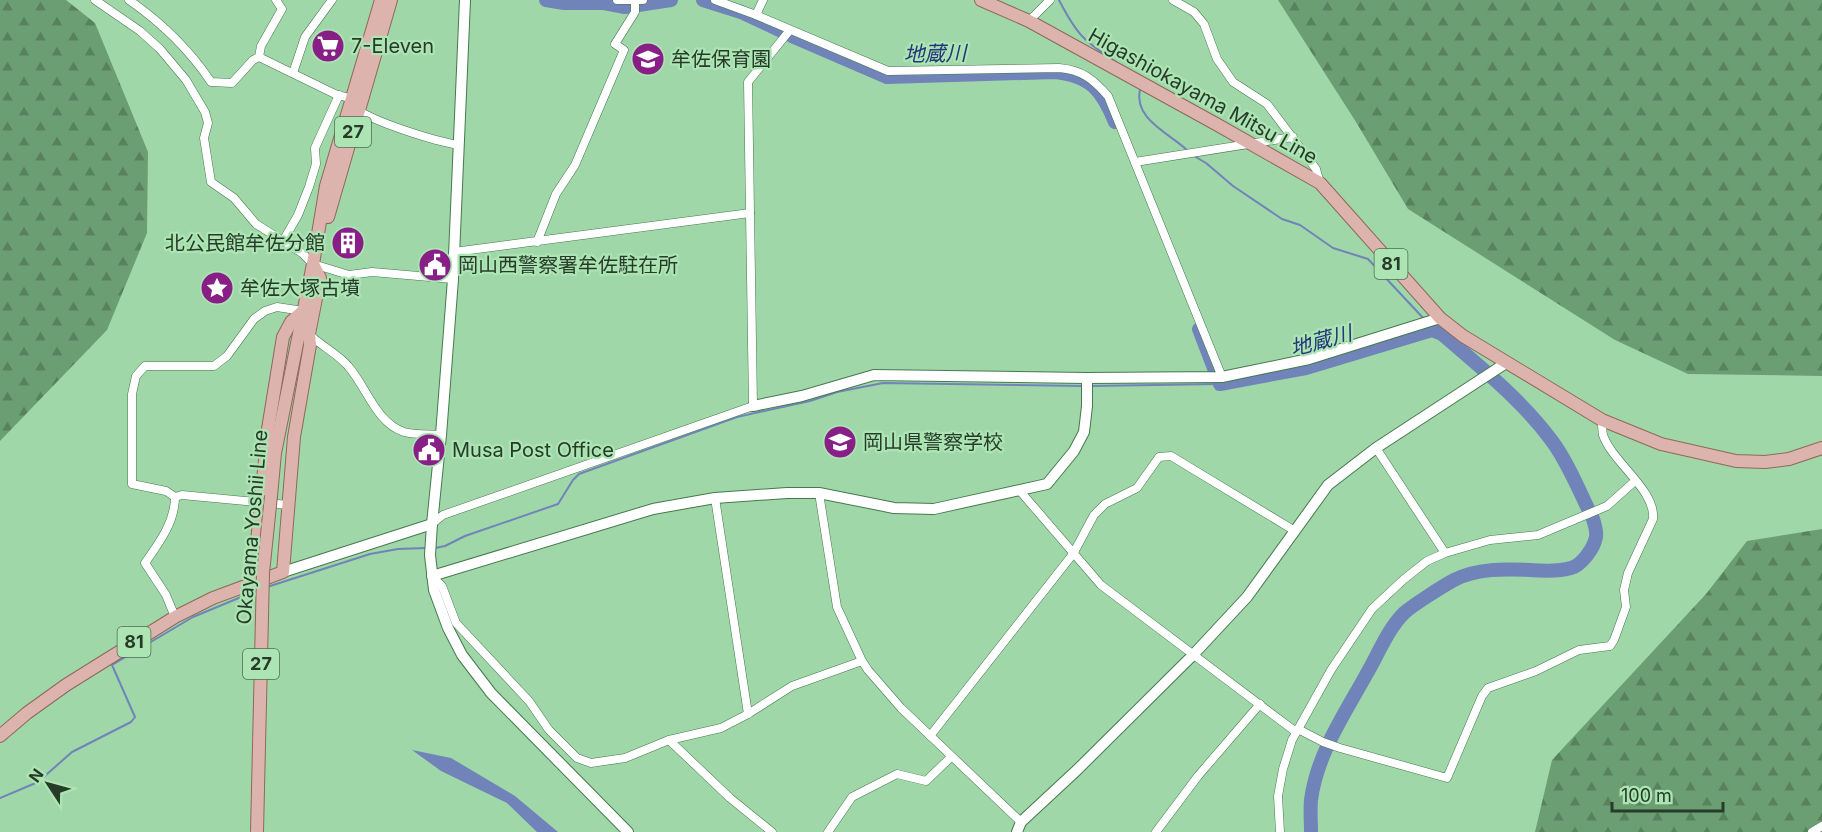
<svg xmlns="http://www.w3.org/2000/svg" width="1822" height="832" viewBox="0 0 1822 832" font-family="Inter,'Noto Sans JP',sans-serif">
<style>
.forest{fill:url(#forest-firs)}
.water{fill:#7084ba}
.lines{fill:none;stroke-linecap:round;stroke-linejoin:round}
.stream{stroke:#7084ba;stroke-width:2}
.river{stroke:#7084ba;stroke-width:14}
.street-casing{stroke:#45794e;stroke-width:9}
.secondary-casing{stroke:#45794e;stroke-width:12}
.primary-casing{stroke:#8f685b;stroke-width:14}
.street{stroke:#fff;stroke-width:8}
.secondary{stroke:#fff;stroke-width:10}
.primary{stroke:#ddb3ad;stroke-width:12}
.primary-bridge-casing{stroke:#8f685b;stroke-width:14;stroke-linecap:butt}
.primary-bridge{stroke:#ddb3ad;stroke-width:12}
.labels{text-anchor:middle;stroke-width:4.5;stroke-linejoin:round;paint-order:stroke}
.shield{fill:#ade4b4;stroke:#4e6e53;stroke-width:1.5}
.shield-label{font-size:18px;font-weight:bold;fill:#263c29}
.poi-label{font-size:20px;fill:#263c29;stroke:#ade4b4;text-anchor:start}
.street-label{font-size:20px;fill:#263c29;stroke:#ade4b4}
.water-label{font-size:21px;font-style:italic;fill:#243779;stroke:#ade4b4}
</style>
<defs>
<pattern id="forest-firs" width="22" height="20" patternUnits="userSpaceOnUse" patternTransform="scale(1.5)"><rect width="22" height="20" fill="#6b9e72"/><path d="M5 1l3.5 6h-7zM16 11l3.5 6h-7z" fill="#58825e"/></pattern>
</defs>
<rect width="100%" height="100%" fill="#a0d7a8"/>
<g class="forest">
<path d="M0,0H66L95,23L148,152L147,233L107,330L0,441Z"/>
<path d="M1278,0H1822V376L1688,374L1615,340L1408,209L1356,122Z"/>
<path d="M1822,529V832H1535L1552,760L1706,594L1747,541Z"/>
</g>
<path class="water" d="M412,750L451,758L515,796L558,832H537L507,803L441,771Z"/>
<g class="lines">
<g class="stream">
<path d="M1059,0C1077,35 1084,41 1116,62"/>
<path d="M1140,89C1133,119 1169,133 1187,150"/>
<path d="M1194,156L1206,163L1233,186L1282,219L1300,225L1333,248L1368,259L1425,320"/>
<path d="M1428,324L1432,330"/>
<path d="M1090,386L1220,384"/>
<path d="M435,548L445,546L465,536L558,504L573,480L579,474L737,417L810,401L837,392L883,383L1084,386"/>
<path d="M267,587L370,554L398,549L426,548"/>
<path d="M0,798L38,782L72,752L131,722L135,717L112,665L193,617L258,590"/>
</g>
<g class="river">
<path d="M546,0L564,3H604L625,7L671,0"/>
<path d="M703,0L741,12L792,36L887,77L1055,72C1091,76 1102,90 1115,122"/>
<path d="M1199,329L1220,384L1306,368L1432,330L1442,334C1480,367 1522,400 1552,441C1569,464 1580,493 1593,519C1595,525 1597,531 1596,537C1594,548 1582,565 1571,568C1558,572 1543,571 1530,570C1505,569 1477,568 1454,580C1443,586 1413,605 1404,613C1387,630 1378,655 1366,675C1344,715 1317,754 1311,800C1310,810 1311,822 1311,832"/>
</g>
<g class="street-casing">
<g id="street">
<path d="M95,0L140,31L160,49L186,80L205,112L208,123L204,138L211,182L234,198L256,224L302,253L313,264L349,275L372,272L453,279"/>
<path d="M129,0C162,23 189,49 211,82L232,83L253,60L259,57L261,46L282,9L276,0"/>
<path d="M617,0H643"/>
<path d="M715,0L756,15L888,71L1059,68C1082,70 1093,79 1108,96L1222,377"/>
<path d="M1173,0L1194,12L1204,24L1217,59L1233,82L1267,104L1316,169L1320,183"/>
<path d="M756,15L763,0"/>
<path d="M1029,21L1050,0"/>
<path d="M259,57L335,94L356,100"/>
<path d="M293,73L305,37L332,0"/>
<path d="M356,109C377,123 434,141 459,145"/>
<path d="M1135,162L1293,137"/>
<path d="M283,241L298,215L309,187L316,164L315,148L339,95"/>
<path d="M537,242L556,194L575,165L624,50L615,44L635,12V1"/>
<path d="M454,252L750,213"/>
<path d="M309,334C321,346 338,354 348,366C366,386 376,423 404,432C415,435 429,434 441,435"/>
<path d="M1376,448L1445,553"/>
<path d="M1020,491L1101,585L1296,732"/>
<path d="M819,493L837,607L862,661L868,670L901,708L1021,822"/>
<path d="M175,497C175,522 159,543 145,563L166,595L175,617"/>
<path d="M715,498L748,714"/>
<path d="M288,505L182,495L175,497L166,491L132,484V394L136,376L145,366H214L227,356L254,319L265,311L277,307L303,311"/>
<path d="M432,524L443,515L753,406L748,82L790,30"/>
<path d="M433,577L442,586L456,623L529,701L549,730L577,758L591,763L625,758L669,740L721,728L748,714L792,686L862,661"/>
<path d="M1298,729L1323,742L1340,748L1447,778L1482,696L1488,688L1536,671L1579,650L1610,646L1614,640L1626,607L1624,590L1628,573L1653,519C1656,490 1612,462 1603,435C1602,430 1602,425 1602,420"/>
<path d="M930,736L1073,554L1094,515L1105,504L1137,488L1159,457L1171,456L1295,531"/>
<path d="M669,740L730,798L772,832"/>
<path d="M828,832L852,797L897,774L926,781L951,757"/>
<path d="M1156,832L1198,776L1260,704"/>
<path d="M1280,832L1278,796L1283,769L1292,740L1331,670L1372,609L1403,580L1427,561L1445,553L1490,540L1538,535L1607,506L1635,481"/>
<path d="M1812,832L1822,826"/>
</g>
</g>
<g class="secondary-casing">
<g id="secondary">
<path d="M465,0L453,279L441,435L432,524L430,555L434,590L448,628L462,655L491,693L628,832"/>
<path d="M753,406L802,396L874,375L1087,378L1222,377L1309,359L1440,318"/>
<path d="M283,572L432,524"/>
<path d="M432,576L653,509L715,498L787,493H819L894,508L934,509L1047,484L1074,451L1084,432L1087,406V378"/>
<path d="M1017,832L1021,822L1077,770L1193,655L1247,597L1328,485L1376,448L1506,363"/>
</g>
</g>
<g class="primary-casing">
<g id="primary">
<path d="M981,0L1029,21L1216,124L1320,183L1440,318L1463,336L1602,420L1661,444L1736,461L1765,462L1789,459L1822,448"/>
<path d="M328,217L391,0"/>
<path d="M271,496L275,453L313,264L326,186L381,0"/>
<path d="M253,583L268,429L283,337L291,322L303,311"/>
<path d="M0,736L27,713L66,685L175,617L213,598L283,572L294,437L310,345L309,334L320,278L313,264"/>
</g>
</g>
<use href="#street" class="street"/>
<use href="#secondary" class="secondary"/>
<use href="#primary" class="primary"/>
<g class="primary-bridge-casing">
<path id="primary-bridge" d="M257,832L263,573L271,496"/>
</g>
<use href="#primary-bridge" class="primary-bridge"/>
</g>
<defs>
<g id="supermarket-disc" transform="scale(1.725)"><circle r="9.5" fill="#871f86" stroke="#ade4b4"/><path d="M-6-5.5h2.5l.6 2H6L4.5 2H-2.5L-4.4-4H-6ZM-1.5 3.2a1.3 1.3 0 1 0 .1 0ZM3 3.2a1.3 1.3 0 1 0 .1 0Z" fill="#fff"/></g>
<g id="school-disc" transform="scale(1.725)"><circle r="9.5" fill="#871f86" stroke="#ade4b4"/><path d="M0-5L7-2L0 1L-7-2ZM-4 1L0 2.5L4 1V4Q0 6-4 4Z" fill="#fff"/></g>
<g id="building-disc" transform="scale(1.725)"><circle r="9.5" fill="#871f86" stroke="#ade4b4"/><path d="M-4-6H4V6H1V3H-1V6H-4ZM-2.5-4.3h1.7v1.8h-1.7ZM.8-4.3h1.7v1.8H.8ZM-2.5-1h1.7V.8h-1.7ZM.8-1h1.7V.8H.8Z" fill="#fff"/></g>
<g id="civic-disc" transform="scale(1.725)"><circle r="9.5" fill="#871f86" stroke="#ade4b4"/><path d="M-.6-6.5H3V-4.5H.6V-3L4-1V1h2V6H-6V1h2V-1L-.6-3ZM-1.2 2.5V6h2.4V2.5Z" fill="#fff"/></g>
<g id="sight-disc" transform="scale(1.725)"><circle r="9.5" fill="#871f86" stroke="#ade4b4"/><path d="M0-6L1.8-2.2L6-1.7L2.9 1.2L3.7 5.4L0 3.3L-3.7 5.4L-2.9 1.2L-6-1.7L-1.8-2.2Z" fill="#fff"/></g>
</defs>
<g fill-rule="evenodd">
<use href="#supermarket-disc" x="328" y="46"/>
<use href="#school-disc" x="648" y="59"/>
<use href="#building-disc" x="348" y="243"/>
<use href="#civic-disc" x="435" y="265"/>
<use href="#sight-disc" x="217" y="288"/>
<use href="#school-disc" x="840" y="442"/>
<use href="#civic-disc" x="429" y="450"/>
</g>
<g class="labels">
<g class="shield">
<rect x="335" y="117" width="36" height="30" rx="4.5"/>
<rect x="1374.5" y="249" width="33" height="30" rx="4.5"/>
<rect x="117.5" y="627" width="33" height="30" rx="4.5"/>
<rect x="243" y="649" width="36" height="30" rx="4.5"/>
</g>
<g class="shield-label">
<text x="353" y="138">27</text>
<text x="1391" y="270">81</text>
<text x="134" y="648">81</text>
<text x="261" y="670">27</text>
</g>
<g class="poi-label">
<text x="351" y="53">7-Eleven</text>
<text x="671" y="66">牟佐保育園</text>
<text x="325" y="250" text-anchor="end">北公民館牟佐分館</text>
<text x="458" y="272">岡山西警察署牟佐駐在所</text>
<text x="240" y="295">牟佐大塚古墳</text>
<text x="863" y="449">岡山県警察学校</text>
<text x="452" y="457">Musa Post Office</text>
</g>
<g class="street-label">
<text transform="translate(1203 96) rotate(29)" y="7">Higashiokayama Mitsu Line</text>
<text transform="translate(252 527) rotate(-85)" y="7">Okayama Yoshii Line</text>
</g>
<g class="water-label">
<text transform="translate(935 54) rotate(-1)" y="7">地蔵川</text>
<text transform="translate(1321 341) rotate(-15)" y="7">地蔵川</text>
</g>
</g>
<g transform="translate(48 784) rotate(306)" stroke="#ade4b4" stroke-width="4.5" paint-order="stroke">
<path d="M0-4.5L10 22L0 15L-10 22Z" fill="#263c29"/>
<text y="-9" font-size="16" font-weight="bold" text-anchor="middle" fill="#263c29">N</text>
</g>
<path d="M1612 802v9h111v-9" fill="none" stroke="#263c29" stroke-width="3"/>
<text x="1621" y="802" font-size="18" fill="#263c29" stroke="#ade4b4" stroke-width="4.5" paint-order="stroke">100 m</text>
</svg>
